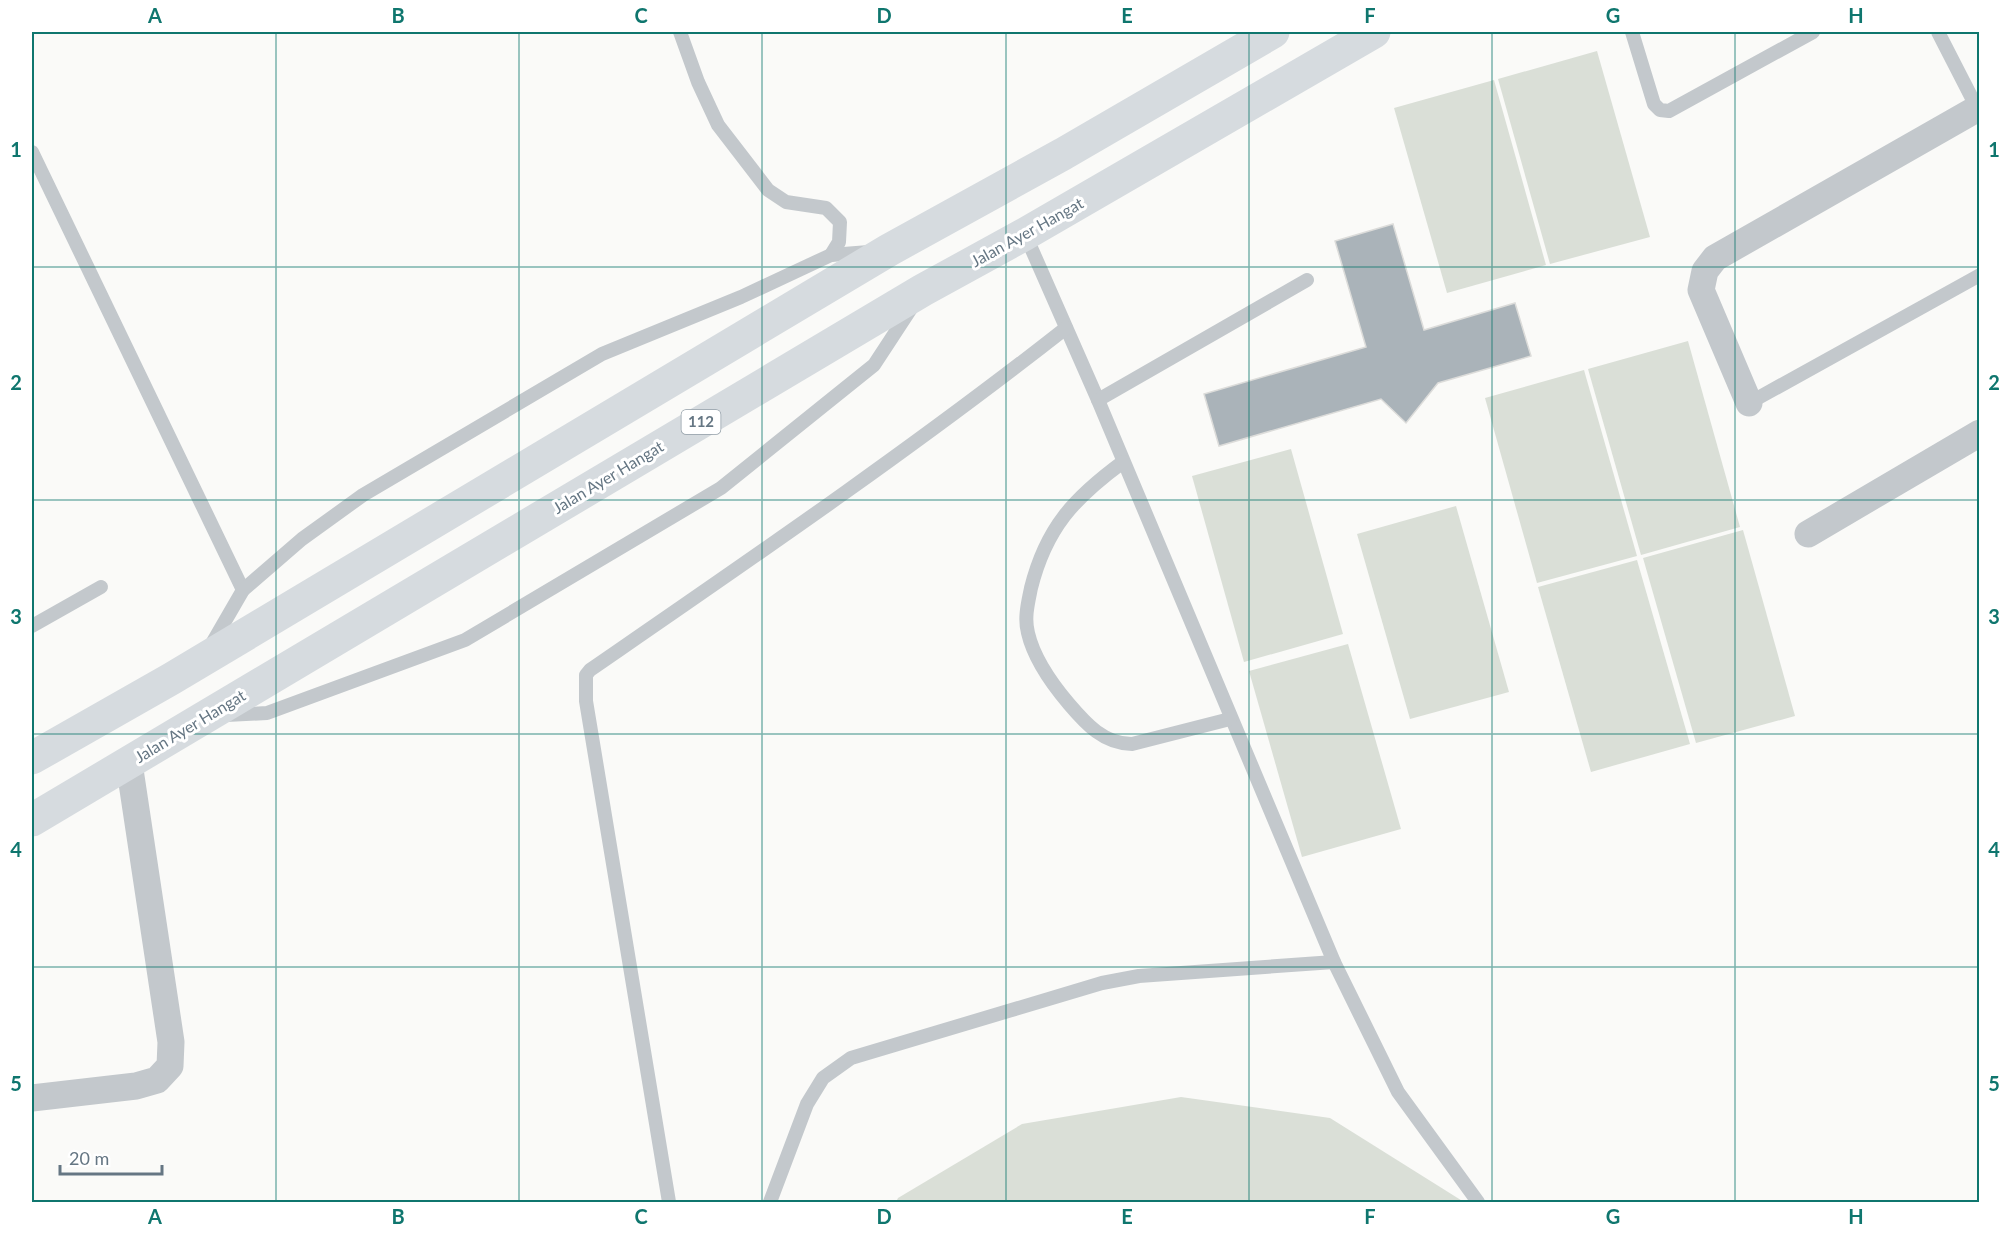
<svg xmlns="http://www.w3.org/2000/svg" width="2011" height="1234" viewBox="0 0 2011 1234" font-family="Lato,sans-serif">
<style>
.green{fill:#dadfd7}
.building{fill:#aab3b9;stroke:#dcdcda;stroke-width:1.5}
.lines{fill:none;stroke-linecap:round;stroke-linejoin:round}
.lane{stroke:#c3c8cc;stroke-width:14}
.street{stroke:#c3c8cc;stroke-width:27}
.primary{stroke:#d6dbdf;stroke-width:33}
.grid{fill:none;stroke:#0f766e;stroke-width:1.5;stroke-opacity:0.55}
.labels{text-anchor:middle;stroke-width:6;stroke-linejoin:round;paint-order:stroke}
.shield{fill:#fff;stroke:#939fa8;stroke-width:1.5}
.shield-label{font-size:15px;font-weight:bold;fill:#657683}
.street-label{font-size:16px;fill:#657683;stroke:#fff}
.neatline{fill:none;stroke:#0f766e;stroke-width:2}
.grid-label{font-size:20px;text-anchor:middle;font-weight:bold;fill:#0f766e}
</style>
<rect width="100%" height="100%" fill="#fafaf8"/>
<g class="green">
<path d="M1597,51L1650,237L1550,264L1498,79Z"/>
<path d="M1494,80L1546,265L1447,293L1394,108Z"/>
<path d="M1688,341L1740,527L1641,555L1588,369Z"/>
<path d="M1584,370L1637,556L1537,583L1485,398Z"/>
<path d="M1291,449L1343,634L1244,662L1192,476Z"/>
<path d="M1456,506L1509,692L1410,719L1357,534Z"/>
<path d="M1743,530L1795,716L1696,743L1643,558Z"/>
<path d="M1637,560L1690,744L1591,772L1538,587Z"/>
<path d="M1348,644L1401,829L1302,857L1249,671Z"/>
<path d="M1181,1097L1330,1118L1464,1202H896L898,1198L1022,1124Z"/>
</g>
<path class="building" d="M1393,224L1424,330L1515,303L1531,356L1438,383L1406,423L1381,399L1219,446L1204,394L1366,347L1335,241Z"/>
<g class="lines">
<g class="lane">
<path d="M680,32L698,82L718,125L768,190L786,202L826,208L840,222L839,242L831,255"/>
<path d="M1632,32L1654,104L1660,110L1669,111L1813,32"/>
<path d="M1938,32L1977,108"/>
<path d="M32,152L243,590"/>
<path d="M1025,234L1098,400L1334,962L1398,1092L1478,1202"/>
<path d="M1098,400L1307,280"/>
<path d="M1749,403L1980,275"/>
<path d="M1123,462C1074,498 1046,528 1031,588C1028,603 1024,618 1028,633C1034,659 1052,684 1069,704C1086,724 1104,744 1132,744L1230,719"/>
<path d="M32,626L101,587"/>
<path d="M210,647L243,590L302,539L363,495L602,354L741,297L831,255L869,252"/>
<path d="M226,715L267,713L465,640L721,488L874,365L912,307"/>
<path d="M669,1202L586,701V675L590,670C751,559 912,449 1066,328"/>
<path d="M770,1202L807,1104L823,1078L851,1058L1102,983L1139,976L1334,962"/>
</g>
<g class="street">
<path d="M1749,403L1701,290L1705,271L1715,258L1980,107"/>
<path d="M1808,534L1980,433"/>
<path d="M32,1098L136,1086L157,1080L170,1066L171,1042L129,763"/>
</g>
<g class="primary">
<path d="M32,758L171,679L889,250L1063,154L1273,32"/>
<path d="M32,820L923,290L1025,234L1374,32"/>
</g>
</g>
<path class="grid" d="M276,32V1202M519,32V1202M762,32V1202M1006,32V1202M1249,32V1202M1492,32V1202M1735,32V1202M32,267H1980M32,500H1980M32,734H1980M32,967H1980"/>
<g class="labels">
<rect class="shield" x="681.5" y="410" width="39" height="24" rx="4.5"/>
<g class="shield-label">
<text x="701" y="427">112</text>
</g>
<g class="street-label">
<text transform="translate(1027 232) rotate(-29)" y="6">Jalan Ayer Hangat</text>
<text transform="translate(608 477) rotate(-31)" y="6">Jalan Ayer Hangat</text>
<text transform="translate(190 726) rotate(-31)" y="6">Jalan Ayer Hangat</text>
</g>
</g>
<rect width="2011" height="1234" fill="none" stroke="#ffffff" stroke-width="66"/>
<path d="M60 1165v9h102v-9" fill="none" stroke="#657683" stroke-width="3"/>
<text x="69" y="1165" font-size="18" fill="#657683" stroke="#ffffff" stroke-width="4.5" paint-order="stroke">20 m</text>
<rect x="33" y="33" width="1945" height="1168" class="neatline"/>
<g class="grid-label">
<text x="155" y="23">A</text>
<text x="398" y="23">B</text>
<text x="641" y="23">C</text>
<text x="884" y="23">D</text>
<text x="1127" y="23">E</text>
<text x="1370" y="23">F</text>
<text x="1613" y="23">G</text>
<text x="1856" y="23">H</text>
<text x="16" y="157">1</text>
<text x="1994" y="157">1</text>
<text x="16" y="390">2</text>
<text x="1994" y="390">2</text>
<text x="16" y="624">3</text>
<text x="1994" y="624">3</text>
<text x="16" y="857">4</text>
<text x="1994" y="857">4</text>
<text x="16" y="1091">5</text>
<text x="1994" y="1091">5</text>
<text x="155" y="1224">A</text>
<text x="398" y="1224">B</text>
<text x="641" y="1224">C</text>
<text x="884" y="1224">D</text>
<text x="1127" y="1224">E</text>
<text x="1370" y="1224">F</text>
<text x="1613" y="1224">G</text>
<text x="1856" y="1224">H</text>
</g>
</svg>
